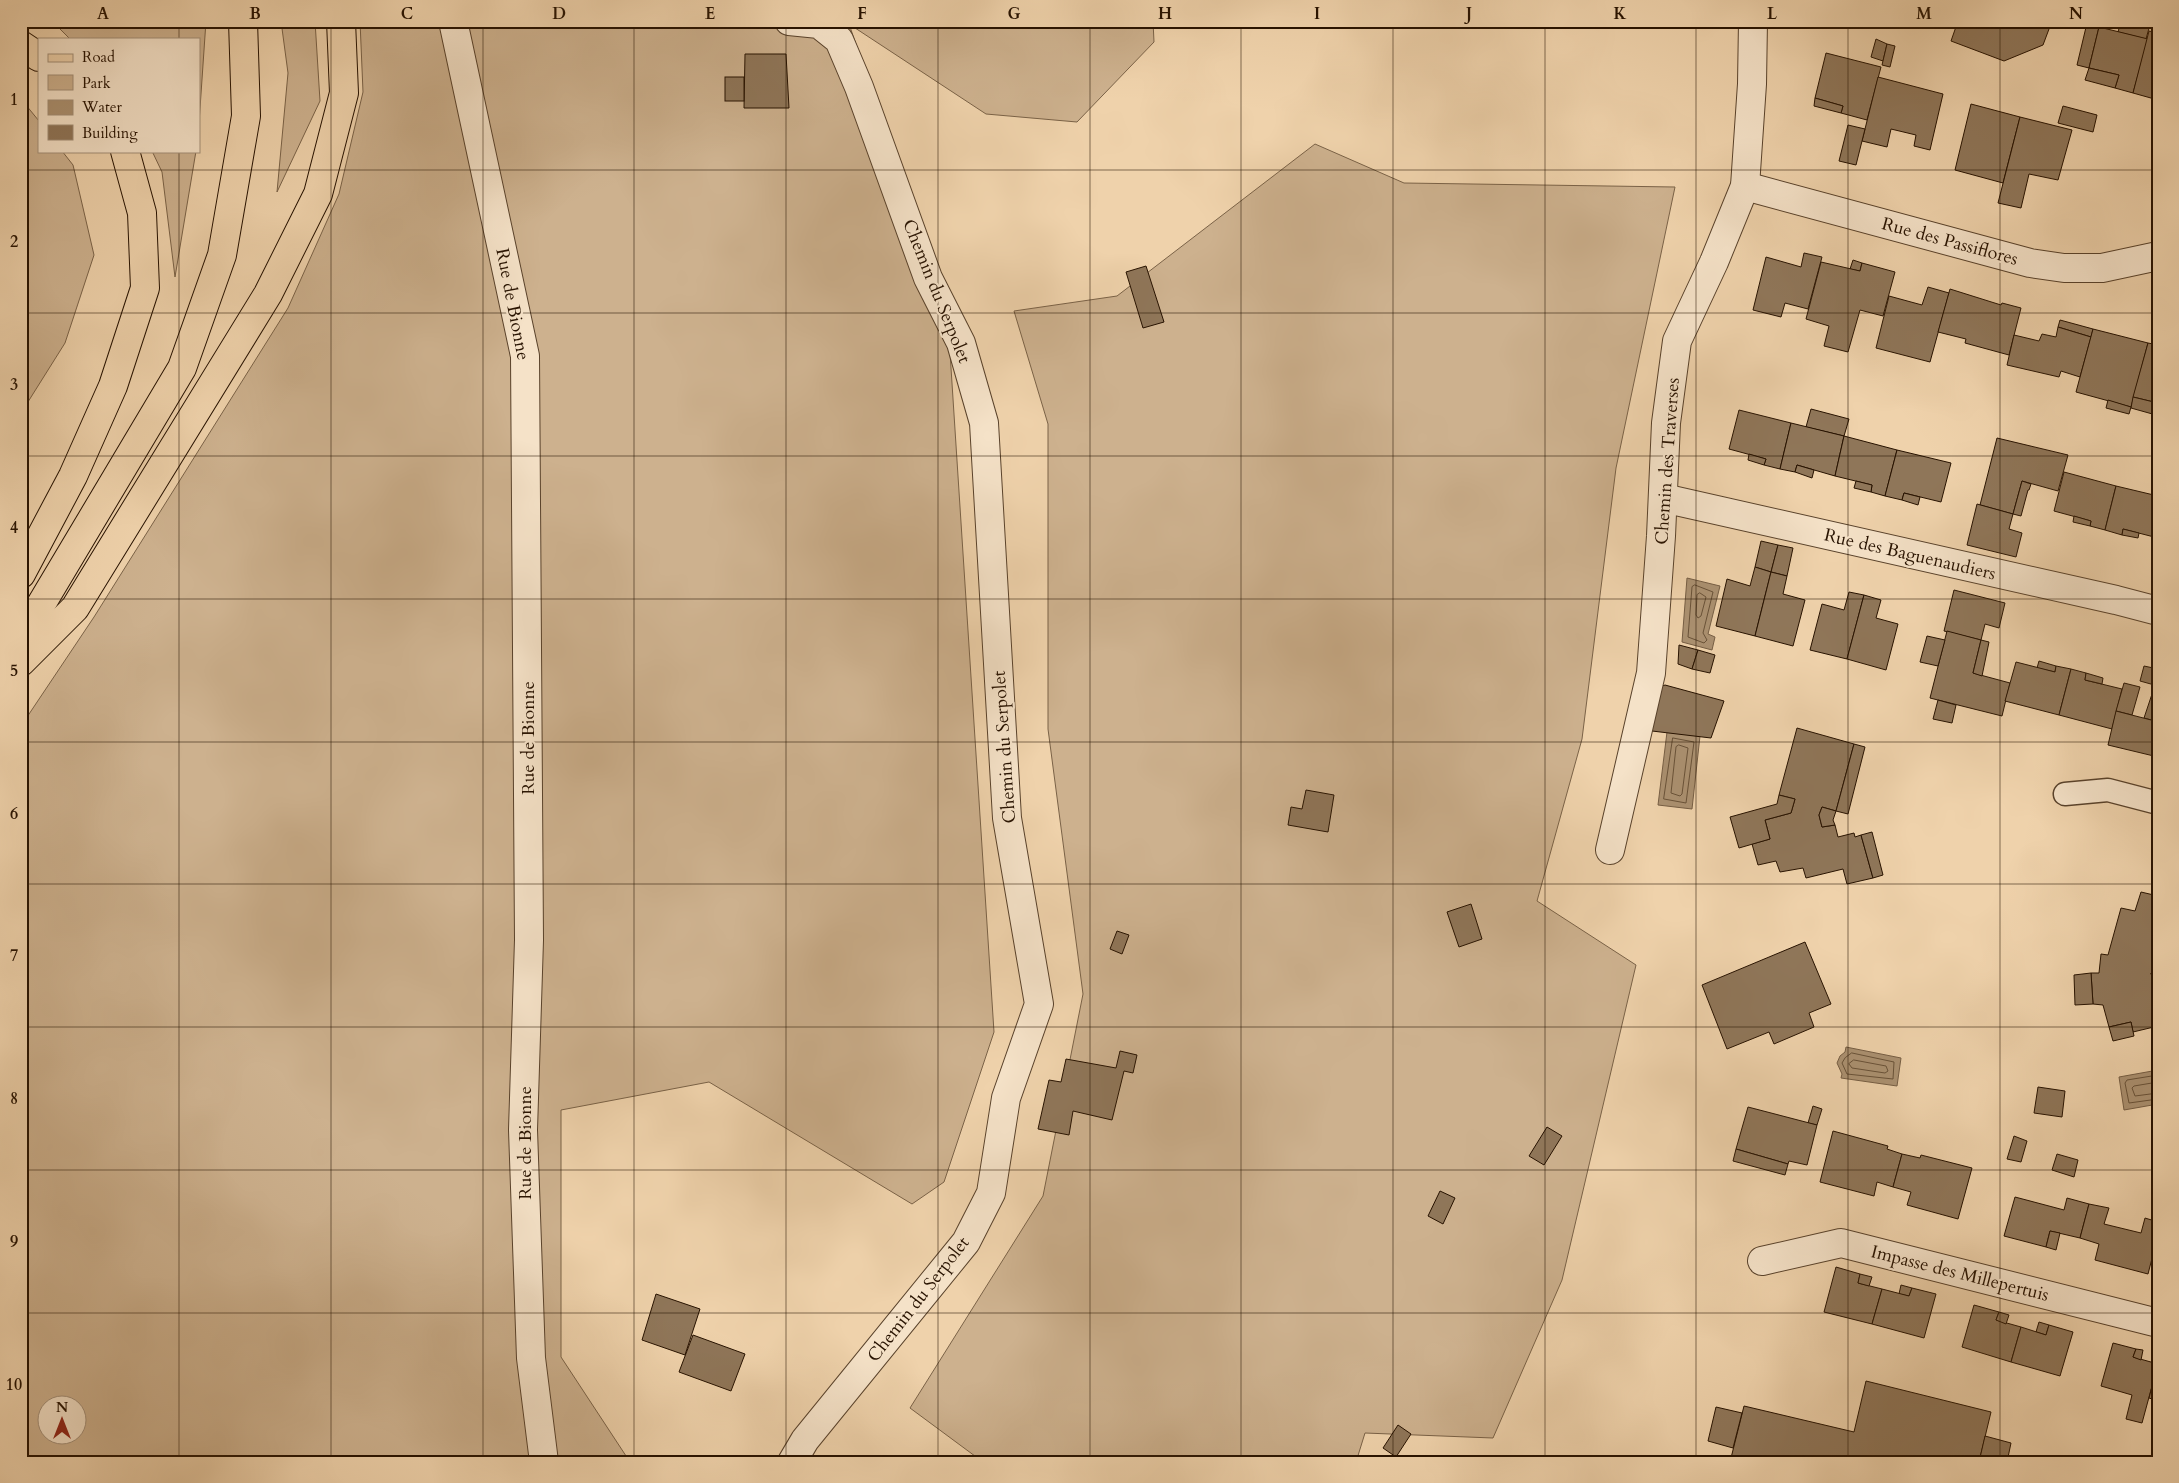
<svg xmlns="http://www.w3.org/2000/svg" width="2179" height="1483" viewBox="0 0 2179 1483" font-family="Cardo,serif">
<style>
.green{fill:#cdb18e;stroke:#7a6247;fill-rule:evenodd}
.water{fill:#ab9171;stroke:#765e44}
.lines{fill:none;stroke-linecap:round;stroke-linejoin:round}
.shore{stroke:#695238;stroke-width:1}
.building{fill:#8f7659;stroke:#271200}
.service-casing{stroke:#59422b;stroke-width:25}
.minor-casing{stroke:#59422b;stroke-width:30}
.primary-casing{stroke:#271200;stroke-width:30}
.trunk-casing{stroke:#271200;stroke-width:30}
.service{stroke:#f5e2c8;stroke-width:22}
.minor{stroke:#f5e2c8;stroke-width:28}
.primary{stroke:#efd2ab;stroke-width:28}
.trunk{stroke:#efd2ab;stroke-width:28}
.grid{fill:none;stroke:#271200;stroke-width:1;stroke-opacity:0.55}
.labels{text-anchor:middle;stroke-width:4.5;stroke-linejoin:round;paint-order:stroke}
.street-label{font-size:18px;fill:#271200;stroke:#f5e2c8}
.neatline{fill:none;stroke:#271200;stroke-width:2}
.grid-label{font-size:16px;text-anchor:middle;font-weight:bold;fill:#271200}
</style>
<rect width="100%" height="100%" fill="#efd2ab"/>
<filter id="stains"><feTurbulence type="fractalNoise" baseFrequency=".004" numOctaves="4"/><feColorMatrix values="0 0 0 0 .2 0 0 0 0 .09 0 0 0 0 .02 0 0 0 .5 -.17"/></filter>
<radialGradient id="worn" r=".72"><stop offset=".6" stop-color="#630" stop-opacity="0"/><stop offset="1" stop-color="#630" stop-opacity=".3"/></radialGradient>
<g class="green">
<path d="M44,21H206L199,123V39H70L58,27Z"/>
<path d="M281,21H315L320,101L277,192L288,73Z"/>
<path d="M360,21H1153L1154,42L1077,122L986,114L849,24L947,306L994,1032L944,1182L912,1204L709,1082L561,1110V1357L630,1462H21V726L94,617L288,308L339,194L363,92ZM48,1406H78V1436H48Z"/>
<path d="M21,99L39,121V151H62L73,165L94,255L65,343L21,413Z"/>
<path d="M1315,144L1404,183L1675,187L1616,468L1582,739L1537,901L1636,965L1562,1280L1493,1438L1365,1433L1356,1462H983L910,1408L1043,1196L1083,994L1048,729V424L1014,311L1117,296Z"/>
<path d="M152,151H196L175,277L162,172Z"/>
</g>
<g class="water">
<path d="M1687,578L1720,586L1708,634L1715,637L1712,650L1682,642Z"/>
<path d="M1667,732L1700,736L1692,809L1658,805Z"/>
<path d="M1846,1047L1901,1058L1897,1086L1841,1078L1842,1074L1837,1063L1840,1056L1845,1052Z"/>
<path d="M2158,1070V1104L2124,1110L2119,1077Z"/>
</g>
<g class="lines">
<g class="shore">
<path d="M1695,585L1713,592L1703,633L1707,640L1704,643L1688,637L1692,587Z"/>
<path d="M1700,593L1706,597L1701,616L1698,618L1696,615L1697,595Z"/>
<path d="M1673,738L1694,742L1686,803L1664,799Z"/>
<path d="M1679,745L1688,748L1682,794L1680,796L1671,793L1676,747Z"/>
<path d="M1852,1053L1894,1062L1893,1079L1847,1074L1842,1063L1845,1058Z"/>
<path d="M1854,1060L1886,1066L1888,1071L1885,1073L1852,1068L1849,1064Z"/>
<path d="M2158,1075L2127,1080L2125,1083L2129,1103L2158,1099"/>
<path d="M2158,1082L2134,1086L2132,1088L2135,1096L2158,1093"/>
</g>
</g>
<g class="building">
<path d="M1958,21H2052L2043,45L2004,61L1951,41Z"/>
<path d="M2121,21H2151L2146,39L2118,32Z"/>
<path d="M2087,23L2099,27L2089,68L2077,65Z"/>
<path d="M2099,27L2148,39L2133,93L2115,88L2119,75L2089,68Z"/>
<path d="M2149,31L2158,33V100L2133,93Z"/>
<path d="M1876,39L1887,44L1883,61L1871,57Z"/>
<path d="M1887,44L1895,46L1890,67L1882,65Z"/>
<path d="M1826,53L1881,67L1867,120L1841,113L1843,106L1815,98Z"/>
<path d="M745,54H786L789,108H744Z"/>
<path d="M2089,68L2119,75L2115,88L2085,80Z"/>
<rect x="725" y="77" width="19" height="24"/>
<path d="M1878,77L1943,94L1930,150L1914,146L1916,135L1891,129L1887,147L1862,141Z"/>
<path d="M1815,98L1843,106L1841,113L1814,106Z"/>
<path d="M1971,104L2020,117L2003,183L1955,170Z"/>
<path d="M2063,106L2097,115L2093,132L2058,123Z"/>
<path d="M2020,117L2072,130L2058,180L2029,174L2021,208L1998,203Z"/>
<path d="M1848,125L1865,129L1856,165L1839,161Z"/>
<path d="M1804,253L1822,257L1808,309L1785,303L1781,317L1753,310L1766,257L1801,267Z"/>
<path d="M1853,260L1862,263L1860,271L1850,269Z"/>
<path d="M1821,262L1860,271L1862,263L1895,272L1883,316L1860,310L1848,352L1824,346L1829,326L1806,319Z"/>
<path d="M1146,266L1164,322L1143,328L1126,272Z"/>
<path d="M1928,287L1949,293L1930,362L1876,348L1889,296L1922,305Z"/>
<path d="M1950,289L2001,305L2002,303L2021,308L2009,355L1965,343L1966,339L1938,332Z"/>
<path d="M2060,320L2093,329L2091,337L2058,327Z"/>
<path d="M2058,327L2091,337L2080,377L2061,371L2059,377L2007,365L2014,335L2039,341L2042,334L2056,337Z"/>
<path d="M2093,329L2148,343L2131,407L2076,392Z"/>
<path d="M2148,343L2158,345V403L2133,397Z"/>
<path d="M2133,397L2158,403L2156,415L2131,408Z"/>
<path d="M2108,400L2131,407L2129,414L2106,408Z"/>
<path d="M1811,409L1849,419L1844,436L1806,427Z"/>
<path d="M1739,410L1791,423L1780,469L1764,465L1766,459L1729,449Z"/>
<path d="M1791,423L1844,436L1835,476L1797,465L1795,472L1780,469Z"/>
<path d="M1844,436L1897,450L1885,496L1871,492L1872,485L1835,476Z"/>
<path d="M1997,438L2068,455L2058,491L2022,481L2013,514L1980,505Z"/>
<path d="M1897,450L1951,463L1941,502L1904,493L1902,500L1885,496Z"/>
<path d="M1749,454L1766,459L1764,465L1748,460Z"/>
<path d="M1797,465L1814,470L1812,478L1795,472Z"/>
<path d="M2064,472L2116,486L2105,530L2090,526L2091,521L2054,511Z"/>
<path d="M1856,481L1872,485L1871,492L1854,488Z"/>
<path d="M2022,481L2031,484L2029,490H2028L2021,516L2013,514Z"/>
<path d="M2116,486L2158,496V538L2123,529L2122,535L2105,530Z"/>
<path d="M1904,493L1920,497L1918,505L1902,500Z"/>
<path d="M1977,504L2013,514L2009,529L2022,533L2016,557L1967,545Z"/>
<path d="M2074,516L2091,521L2090,526L2073,522Z"/>
<path d="M2123,529L2139,533L2138,538L2122,535Z"/>
<path d="M1761,541L1778,545L1771,572L1755,567Z"/>
<path d="M1778,545L1793,548L1787,576L1771,572Z"/>
<path d="M1755,567L1771,572L1755,636L1716,626L1727,579L1750,586Z"/>
<path d="M1771,572L1787,576L1783,594L1805,600L1793,646L1755,636Z"/>
<path d="M1954,590L2005,603L1999,628L1985,624L1981,640L1944,631Z"/>
<path d="M1849,592L1864,595L1847,659L1810,650L1822,604L1844,610Z"/>
<path d="M1864,595L1881,600L1876,618L1898,624L1886,670L1847,659Z"/>
<path d="M1947,631L1981,640L1973,673L2010,683L2002,716L1930,698Z"/>
<path d="M1927,636L1945,640L1938,666L1920,662Z"/>
<path d="M1981,640L1989,642L1982,676L1973,673Z"/>
<path d="M1679,645L1698,650L1692,669L1678,664Z"/>
<path d="M1698,650L1715,655L1710,673L1692,669Z"/>
<path d="M2039,661L2056,666L2055,672L2037,668Z"/>
<path d="M2016,662L2055,672L2056,666L2071,669L2059,715L2005,701Z"/>
<path d="M2144,666L2158,669V686L2140,681Z"/>
<path d="M2071,669L2086,673L2085,680L2122,689L2112,729L2059,715Z"/>
<path d="M2086,673L2103,678L2102,684L2085,680Z"/>
<path d="M2124,683L2140,687L2132,715L2116,711Z"/>
<path d="M1665,685L1724,701L1711,738L1652,731L1657,688Z"/>
<path d="M2155,685L2158,686V710L2155,721L2144,718Z"/>
<path d="M1938,700L1956,705L1952,723L1933,719Z"/>
<path d="M2158,710V757L2108,745L2116,711L2155,721Z"/>
<path d="M1797,728L1854,744L1836,811L1822,807L1819,815L1822,827L1835,825L1838,837L1854,833L1855,837L1861,835L1873,878L1847,884L1843,869L1806,878L1803,868L1780,872L1776,861L1758,865L1752,844L1770,839L1765,820L1791,813L1795,799L1779,795Z"/>
<path d="M1854,744L1865,747L1848,814L1836,811Z"/>
<path d="M2156,757H2158V774L2153,773Z"/>
<path d="M1306,790L1334,795L1328,832L1288,825L1291,807L1302,809Z"/>
<path d="M1779,795L1795,799L1791,813L1765,820L1770,839L1739,848L1730,817L1777,804Z"/>
<path d="M1822,807L1836,811L1833,820L1835,825L1822,827L1819,815Z"/>
<path d="M1872,832L1883,875L1873,878L1861,835Z"/>
<path d="M2141,892L2158,896V971L2151,973L2158,1000V1026L2133,1032L2131,1022L2109,1027L2103,1005L2093,1004L2091,973H2099L2101,954L2108,955L2121,908L2135,911Z"/>
<path d="M1471,904L1482,939L1459,947L1447,912Z"/>
<path d="M1117,931L1129,935L1122,954L1110,949Z"/>
<path d="M1805,942L1831,1004L1809,1013L1814,1027L1774,1044L1769,1032L1727,1049L1702,985Z"/>
<path d="M2158,971V1000L2151,973Z"/>
<path d="M2091,973L2093,1004L2075,1005L2074,975Z"/>
<path d="M2131,1022L2134,1036L2113,1041L2109,1027Z"/>
<path d="M1120,1051L1137,1055L1133,1073L1124,1071L1112,1120L1073,1111L1069,1135L1038,1129L1049,1080L1061,1082L1066,1059L1116,1068Z"/>
<path d="M2038,1087L2065,1091L2062,1117L2034,1113Z"/>
<path d="M1813,1106L1822,1109L1817,1125L1808,1123Z"/>
<path d="M1748,1107L1817,1125L1807,1165L1789,1161L1788,1164L1736,1149Z"/>
<path d="M1547,1127L1562,1136L1544,1165L1529,1156Z"/>
<path d="M1833,1131L1888,1146L1887,1149L1902,1154L1893,1187L1877,1182L1874,1196L1820,1182Z"/>
<path d="M2014,1136L2027,1141L2021,1162L2007,1159Z"/>
<path d="M1736,1149L1788,1164L1785,1175L1733,1161Z"/>
<path d="M1902,1154L1920,1158L1921,1155L1972,1168L1958,1219L1907,1205L1911,1192L1893,1187Z"/>
<path d="M2057,1154L2078,1160L2074,1177L2052,1170Z"/>
<path d="M1440,1191L1455,1198L1443,1224L1428,1216Z"/>
<path d="M2015,1197L2064,1210L2067,1198L2089,1204L2080,1238L2050,1231L2046,1247L2004,1236Z"/>
<path d="M2089,1204L2109,1208L2104,1224L2141,1233L2145,1218L2158,1222V1235L2148,1274L2095,1260L2099,1244L2080,1238Z"/>
<path d="M2050,1231L2060,1233L2056,1250L2046,1247Z"/>
<path d="M1836,1267L1860,1274L1858,1283L1882,1289L1872,1324L1824,1312Z"/>
<path d="M1860,1274L1872,1277L1869,1286L1858,1283Z"/>
<path d="M1901,1285L1912,1288L1909,1296L1899,1294Z"/>
<path d="M1912,1288L1936,1294L1924,1338L1872,1324L1882,1289L1909,1296Z"/>
<path d="M656,1294L700,1309L685,1355L642,1340Z"/>
<path d="M1974,1305L1999,1312L1996,1320L2021,1327L2011,1362L1962,1347Z"/>
<path d="M1999,1312L2009,1315L2006,1324L1996,1320Z"/>
<path d="M2039,1322L2049,1325L2046,1335L2036,1332Z"/>
<path d="M2049,1325L2073,1332L2060,1376L2011,1362L2021,1327L2046,1335Z"/>
<path d="M693,1335L745,1354L731,1391L679,1372Z"/>
<path d="M2113,1343L2136,1349L2133,1357L2158,1364L2142,1423L2126,1419L2132,1395L2101,1386Z"/>
<path d="M2136,1349L2143,1350L2141,1360L2133,1357Z"/>
<path d="M2158,1364V1401L2149,1398Z"/>
<path d="M1866,1381L1991,1412L1979,1462H1730L1744,1406L1854,1432Z"/>
<path d="M1716,1407L1742,1413L1733,1448L1708,1441Z"/>
<path d="M1398,1425L1411,1434L1396,1457L1383,1448Z"/>
<path d="M1985,1436L2011,1443L2007,1462H1979Z"/>
</g>
<g class="lines">
<g class="service-casing">
<path id="service" d="M2065,794L2108,790L2158,803"/>
</g>
<g class="minor-casing">
<g id="minor">
<path d="M453,21L525,356L529,940L523,1130L531,1358L544,1462"/>
<path d="M789,21L819,24L839,40L859,87L928,278L961,343L984,423L1007,818L1039,1004L1006,1098L991,1193L966,1242L805,1440L792,1462"/>
<path d="M1745,186L2030,263L2064,268H2102L2158,256"/>
<path d="M1663,498L2116,600L2158,611"/>
<path d="M1610,850L1651,673L1661,536L1666,423L1677,341L1714,262L1745,186L1752,84L1753,21"/>
<path d="M1762,1261L1841,1243L2158,1323"/>
</g>
</g>
<g class="primary-casing">
<path id="primary" d="M21,638L182,368L222,255L246,116L243,21"/>
</g>
<g class="trunk-casing">
<g id="trunk">
<path d="M21,45L39,57"/>
<path d="M21,574L73,476L113,386L145,288L142,213L125,151"/>
<path d="M21,662L75,608L268,294L318,194L344,93L341,21"/>
</g>
</g>
<use href="#service" class="service"/>
<use href="#minor" class="minor"/>
<use href="#primary" class="primary"/>
<use href="#trunk" class="trunk"/>
</g>
<path class="grid" d="M179,21V39M331,21V1462M483,21V1462M634,21V1462M786,21V1462M938,21V1462M1090,21V1462M1241,21V1462M1393,21V1462M1545,21V1462M1696,21V1462M1848,21V1462M2000,21V1462M179,151V1462M21,170H2158M21,313H2158M21,456H2158M21,599H2158M21,742H2158M21,884H2158M21,1027H2158M21,1170H2158M21,1313H2158"/>
<g class="labels">
<g class="street-label">
<text transform="translate(1950 241) rotate(15)" y="6">Rue des Passiflores</text>
<text transform="translate(937 291) rotate(68)" y="6">Chemin du Serpolet</text>
<text transform="translate(513 304) rotate(79)" y="6">Rue de Bionne</text>
<text transform="translate(1667 461) rotate(-86)" y="6">Chemin des Traverses</text>
<text transform="translate(1910 554) rotate(13)" y="6">Rue des Baguenaudiers</text>
<text transform="translate(528 738) rotate(-90)" y="6">Rue de Bionne</text>
<text transform="translate(1004 747) rotate(-94)" y="6">Chemin du Serpolet</text>
<text transform="translate(525 1143) rotate(-90)" y="6">Rue de Bionne</text>
<text transform="translate(1960 1273) rotate(14)" y="6">Impasse des Millepertuis</text>
<text transform="translate(918 1299) rotate(-52)" y="6">Chemin du Serpolet</text>
</g>
</g>
<rect width="2179" height="1483" fill="none" stroke="#efd2ab" stroke-width="55"/>
<rect x="38" y="38" width="162" height="115" fill="#f5e2c8" stroke="#a38f78"/>
<rect x="48" y="54" width="25" height="8" fill="#efd2ab" stroke="#a38f78"/>
<text x="82" y="62" font-size="15" fill="#271200">Road</text>
<rect x="48" y="75" width="25" height="15" fill="#cdb18e" stroke="#a38f78"/>
<text x="82" y="88" font-size="15" fill="#271200">Park</text>
<rect x="48" y="100" width="25" height="15" fill="#ab9171" stroke="#a38f78"/>
<text x="82" y="112" font-size="15" fill="#271200">Water</text>
<rect x="48" y="125" width="25" height="15" fill="#8f7659" stroke="#a38f78"/>
<text x="82" y="138" font-size="15" fill="#271200">Building</text>
<g transform="translate(62 1420)"><circle r="24" fill="#f5e2c8" stroke="#a38f78"/>
<path d="M0-4L9 19L0 12L-9 19Z" fill="#8f2418"/>
<text y="-8" font-size="14" font-weight="bold" text-anchor="middle" fill="#271200">N</text>
</g>
<rect x="28" y="28" width="2124" height="1428" class="neatline"/>
<g class="grid-label">
<text x="103" y="19">A</text>
<text x="255" y="19">B</text>
<text x="407" y="19">C</text>
<text x="559" y="19">D</text>
<text x="710" y="19">E</text>
<text x="862" y="19">F</text>
<text x="1014" y="19">G</text>
<text x="1165" y="19">H</text>
<text x="1317" y="19">I</text>
<text x="1469" y="19">J</text>
<text x="1620" y="19">K</text>
<text x="1772" y="19">L</text>
<text x="1924" y="19">M</text>
<text x="2076" y="19">N</text>
<text x="14" y="105">1</text>
<text x="14" y="247">2</text>
<text x="14" y="390">3</text>
<text x="14" y="533">4</text>
<text x="14" y="676">5</text>
<text x="14" y="819">6</text>
<text x="14" y="961">7</text>
<text x="14" y="1104">8</text>
<text x="14" y="1247">9</text>
<text x="14" y="1390">10</text>
</g>
<rect width="100%" height="100%" filter="url(#stains)"/>
<rect width="100%" height="100%" fill="url(#worn)"/>
</svg>
